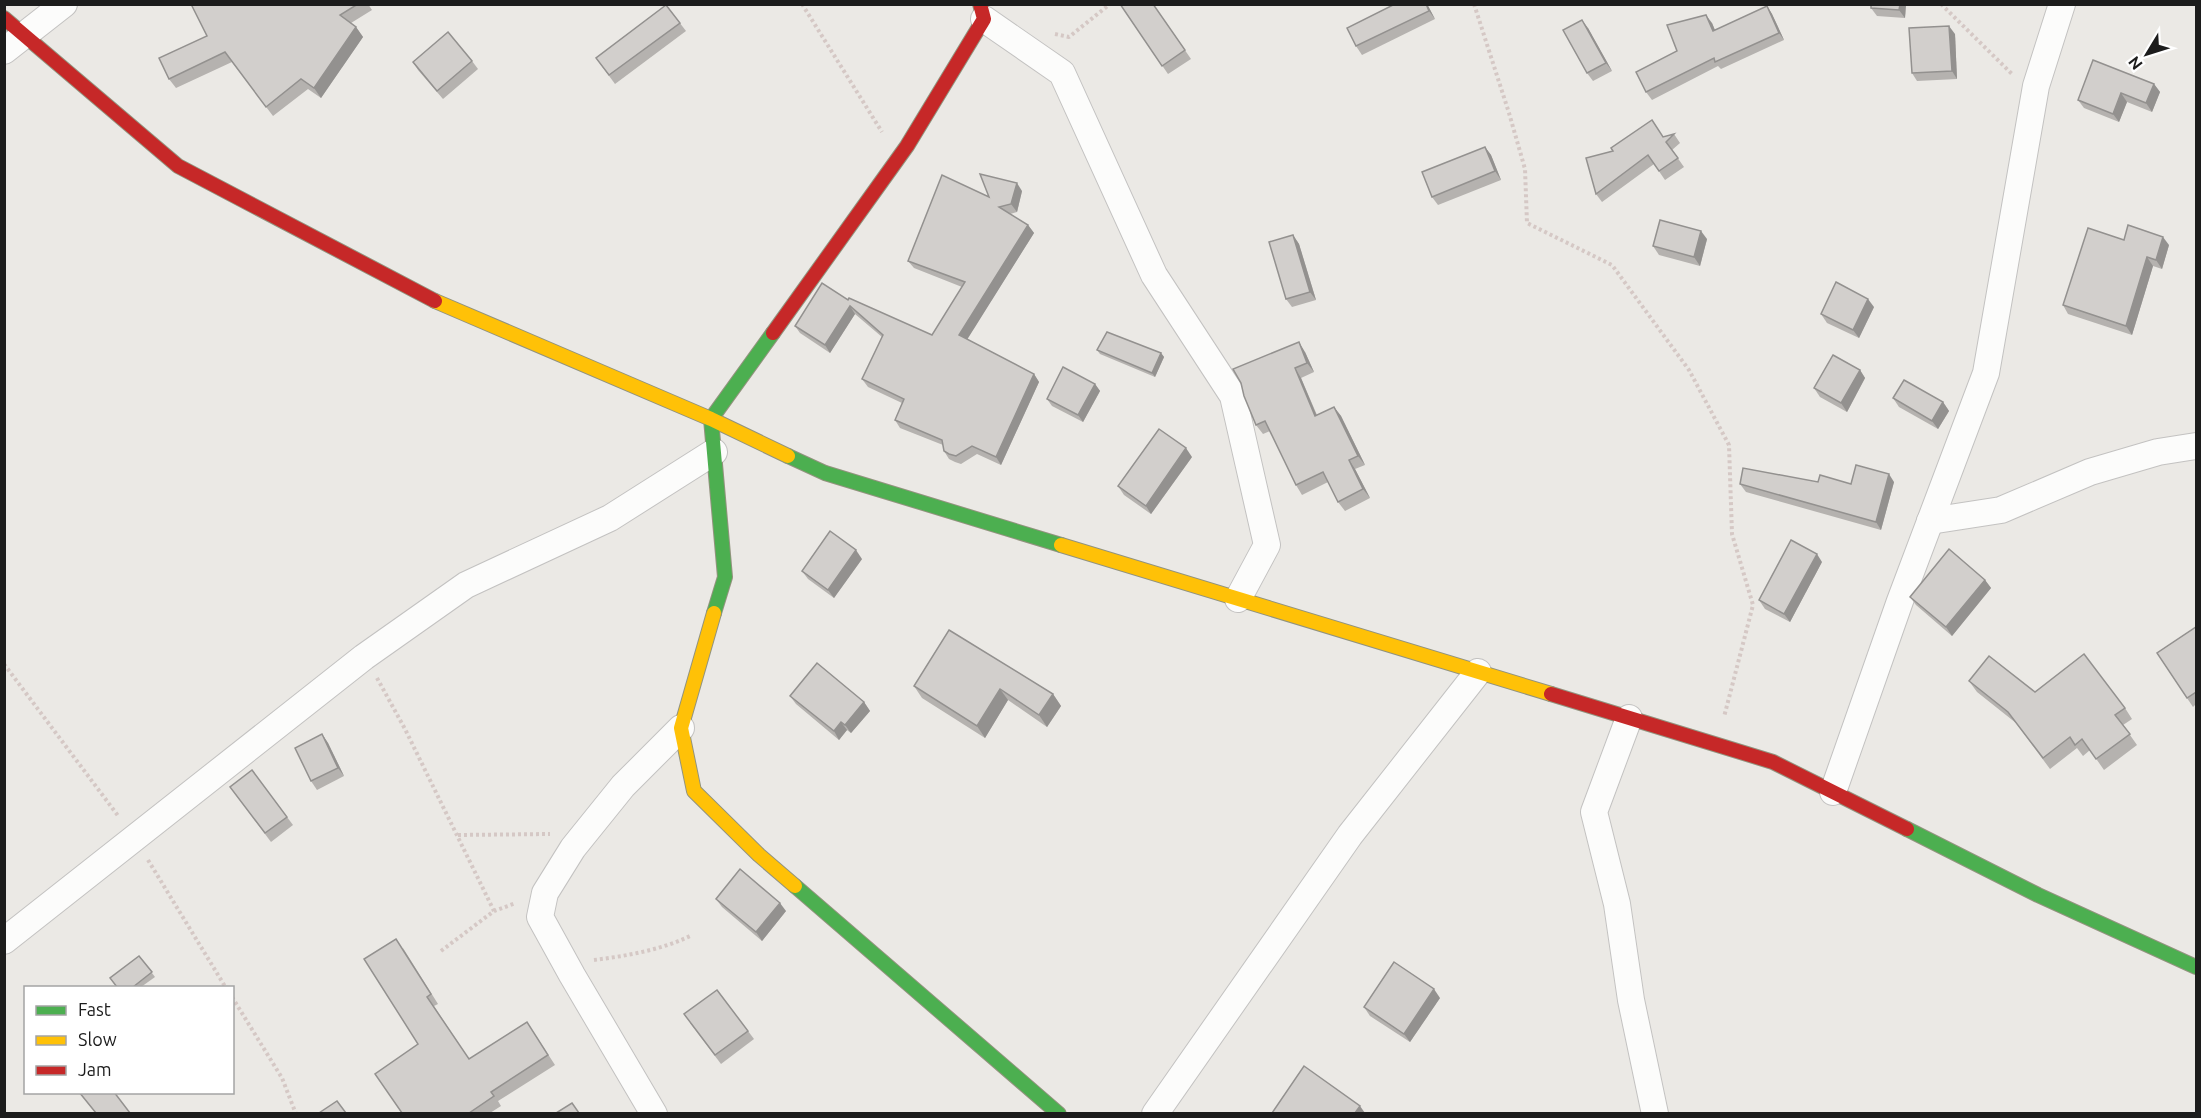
<svg xmlns="http://www.w3.org/2000/svg" width="2201" height="1118" viewBox="0 0 2201 1118" font-family="Ubuntu,sans-serif">
<style>
.lines{fill:none;stroke-linecap:round;stroke-linejoin:round}
.street-casing{stroke:#c3c2c1;stroke-width:28}
.fast-casing{stroke:#92937e;stroke-width:16}
.slow-casing{stroke:#92937e;stroke-width:16}
.jam-casing{stroke:#92937e;stroke-width:16}
.path{stroke:#d5c8c5;stroke-width:4;stroke-dasharray:3 3;stroke-linecap:butt}
.street{stroke:#fcfcfb;stroke-width:26}
.fast{stroke:#4caf50;stroke-width:14}
.slow{stroke:#ffc107;stroke-width:14}
.jam{stroke:#c62828;stroke-width:14}
.wall{fill:#b5b2af}
.shaded-wall{fill:#93918f}
.building{fill:#d2cfcc;stroke:#93918f;stroke-width:1.5}
</style>
<rect width="100%" height="100%" fill="#ebe9e5"/>
<g class="lines">
<g class="street-casing">
<g id="street">
<path d="M984,19L1062,73L1154,275L1233,396L1267,545L1238,599"/>
<path d="M4,51L64,4"/>
<path d="M1930,521L2001,510L2090,472L2158,452L2196,446"/>
<path d="M1629,718L1594,812L1617,904L1631,1000L1655,1114"/>
<path d="M1833,792L1900,601L1986,373L2036,86L2062,4"/>
<path d="M4,941L364,657L466,585L610,518L714,452"/>
<path d="M654,1114L572,975L540,917L545,893L573,848L623,786L681,728"/>
<path d="M1155,1114L1350,835L1478,672"/>
</g>
</g>
<g class="fast-casing">
<g id="fast">
<path d="M788,456L825,473L1061,545"/>
<path d="M714,613L725,577L711,419L773,333"/>
<path d="M1907,829L2038,895L2196,967"/>
<path d="M795,886L1059,1114"/>
</g>
</g>
<g class="slow-casing">
<g id="slow">
<path d="M435,301L711,419L788,456"/>
<path d="M1061,545L1551,694"/>
<path d="M714,613L681,728L694,791L759,855L795,886"/>
</g>
</g>
<g class="jam-casing">
<g id="jam">
<path d="M4,18L178,166L435,301"/>
<path d="M773,333L907,146L984,19L980,4"/>
<path d="M1551,694L1773,762L1907,829"/>
</g>
</g>
<g class="path">
<path d="M802,4L882,132"/>
<path d="M1474,4L1509,113L1525,169L1527,223L1612,265L1689,370L1729,445L1732,534L1753,605L1724,717"/>
<path d="M1941,4L2013,75"/>
<path d="M1055,34L1069,37L1110,4"/>
<path d="M4,664L119,817"/>
<path d="M377,678L405,729L494,911"/>
<path d="M458,835L550,834"/>
<path d="M148,860L226,988"/>
<path d="M441,951L494,911L516,903"/>
<path d="M594,960C626,956 661,950 690,936"/>
<path d="M232,997L282,1078L296,1114"/>
</g>
<use href="#street" class="street"/>
<use href="#fast" class="fast"/>
<use href="#slow" class="slow"/>
<use href="#jam" class="jam"/>
</g>
<g class="wall">
<path d="M191,4H368L372,10L351,23L356,27L363,37L321,98L308,89L273,116L232,62L176,88L169,79L207,36Z"/>
<path d="M1120,4H1153L1191,59L1168,74Z"/>
<path d="M1427,4L1435,19L1362,55L1356,46Z"/>
<path d="M1871,4H1906L1905,18L1877,16L1871,8Z"/>
<path d="M666,5L686,31L615,84L596,58Z"/>
<path d="M1767,6L1772,14L1784,40L1721,69L1718,66L1652,100L1646,92L1677,51L1712,23L1715,30Z"/>
<path d="M1588,28L1612,71L1593,81L1587,73Z"/>
<path d="M1955,34L1957,79L1917,81L1912,73Z"/>
<path d="M472,61L478,69L443,99L418,70L413,62Z"/>
<path d="M2154,84L2160,92L2152,112L2127,102L2119,122L2084,108L2078,100Z"/>
<path d="M1674,134L1680,143L1672,150L1684,167L1665,180L1654,164L1602,202L1596,194L1663,137Z"/>
<path d="M1485,147L1491,155L1501,180L1438,205L1432,197Z"/>
<path d="M1022,191L1017,212L1010,214L1028,225L1034,233L967,339L1034,374L1039,382L1001,465L977,454L961,464L955,462L949,459L944,451L943,445L900,428L895,420L902,403L868,387L862,379L882,337L855,314L830,353L800,333L795,326L848,300L932,335L962,287L914,268L908,261L989,197Z"/>
<path d="M1293,235L1299,244L1316,300L1292,307L1286,299Z"/>
<path d="M1707,239L1700,266L1659,255L1653,246Z"/>
<path d="M2169,245L2162,269L2153,266L2132,335L2068,314L2063,305Z"/>
<path d="M1874,307L1859,338L1827,323L1821,314Z"/>
<path d="M1097,350L1161,353L1164,357L1155,377L1100,354Z"/>
<path d="M1305,352L1314,372L1301,378L1317,415L1334,407L1341,416L1365,465L1355,469L1370,498L1345,511L1338,502L1328,482L1302,495L1296,485L1270,431L1263,434L1256,425Z"/>
<path d="M1860,370L1865,378L1847,412L1820,397L1814,388Z"/>
<path d="M1095,384L1100,391L1083,422L1052,406L1047,399Z"/>
<path d="M1893,398L1943,402L1949,411L1938,429L1899,407Z"/>
<path d="M1192,457L1151,514L1124,495L1118,486Z"/>
<path d="M1818,482L1851,484L1894,482L1881,530L1746,492L1740,484Z"/>
<path d="M862,559L834,598L808,579L802,571Z"/>
<path d="M1822,562L1790,622L1765,609L1759,600Z"/>
<path d="M1985,580L1991,588L1952,636L1916,605L1910,597Z"/>
<path d="M2196,627V704L2193,707L2157,653Z"/>
<path d="M949,630L1053,694L1061,706L1047,727L1008,700L985,738L922,698L914,686Z"/>
<path d="M1969,681L2125,708L2132,719L2123,725L2137,745L2104,770L2090,750L2083,756L2077,748L2050,769L2016,723L1977,692Z"/>
<path d="M790,696L864,702L870,711L851,733L847,730L839,740L796,704Z"/>
<path d="M322,734L328,743L344,776L317,790L311,781Z"/>
<path d="M236,795L287,817L293,825L271,842Z"/>
<path d="M716,899L786,911L762,941L722,907Z"/>
<path d="M403,948L438,1004L434,1006L469,1059L527,1022L555,1065L498,1101L501,1106L490,1113H402L418,1044Z"/>
<path d="M139,956L155,977L141,987H116Z"/>
<path d="M1440,998L1410,1042L1370,1016L1364,1007Z"/>
<path d="M690,1023L748,1031L754,1039L721,1064Z"/>
</g>
<g class="shaded-wall">
<path d="M1426,4H1427L1435,19L1429,11Z"/>
<path d="M1900,4H1906L1905,18L1899,10Z"/>
<path d="M1767,6L1772,14L1784,40L1779,33Z"/>
<path d="M1706,15L1712,23L1718,38L1713,31Z"/>
<path d="M1582,20L1588,28L1612,71L1606,63Z"/>
<path d="M1949,26L1955,34L1957,79L1952,71Z"/>
<path d="M356,27L363,37L321,98L314,88Z"/>
<path d="M2154,84L2160,92L2152,112L2146,103Z"/>
<path d="M2121,93L2127,102L2119,122L2113,114Z"/>
<path d="M1485,147L1491,155L1501,180L1495,171Z"/>
<path d="M1017,183L1022,191L1017,212L1011,204Z"/>
<path d="M1028,225L1034,233L965,343L959,335Z"/>
<path d="M1701,231L1707,239L1700,266L1694,257Z"/>
<path d="M1293,235L1299,244L1316,300L1310,292Z"/>
<path d="M2163,237L2169,245L2162,269L2156,260Z"/>
<path d="M2147,257L2153,266L2132,335L2126,326Z"/>
<path d="M1868,299L1874,307L1859,338L1853,330Z"/>
<path d="M850,306L855,314L830,353L825,345Z"/>
<path d="M1299,342L1305,352L1314,372L1307,363Z"/>
<path d="M1161,353L1164,357L1155,377L1152,373Z"/>
<path d="M1295,368L1301,378L1321,426L1315,416Z"/>
<path d="M1860,370L1865,378L1847,412L1841,403Z"/>
<path d="M1034,374L1039,382L1001,465L996,457Z"/>
<path d="M1095,384L1100,391L1083,422L1078,415Z"/>
<path d="M1943,402L1949,411L1938,429L1932,421Z"/>
<path d="M1334,407L1341,416L1365,465L1358,456Z"/>
<path d="M1186,448L1192,457L1151,514L1146,506Z"/>
<path d="M1349,460L1355,469L1370,498L1363,489Z"/>
<path d="M1889,474L1894,482L1881,530L1876,522Z"/>
<path d="M856,550L862,559L834,598L828,590Z"/>
<path d="M1817,554L1822,562L1790,622L1784,614Z"/>
<path d="M1985,580L1991,588L1952,636L1946,627Z"/>
<path d="M1000,689L1008,700L985,738L977,726Z"/>
<path d="M1053,694L1061,706L1047,727L1039,715Z"/>
<path d="M864,702L870,711L851,733L845,725Z"/>
<path d="M841,722L847,730L839,740L834,731Z"/>
<path d="M322,734L328,743L344,776L338,768Z"/>
<path d="M780,903L786,911L762,941L756,932Z"/>
<path d="M1434,989L1440,998L1410,1042L1404,1034Z"/>
<path d="M1360,1106L1365,1113H1355Z"/>
</g>
<g class="building">
<path d="M191,4H358L340,15L356,27L314,88L301,79L266,107L225,52L169,79L159,58L207,36Z"/>
<path d="M1120,4H1153L1185,50L1162,66Z"/>
<path d="M1395,4H1426L1429,11L1356,46L1347,28Z"/>
<path d="M1871,4H1900L1899,10L1871,8Z"/>
<path d="M666,5L680,23L609,75L596,58Z"/>
<path d="M1767,6L1779,33L1715,62L1714,58L1646,92L1636,72L1677,51L1667,25L1706,15L1713,31Z"/>
<path d="M1582,20L1606,63L1587,73L1563,30Z"/>
<path d="M1949,26L1952,71L1912,73L1909,28Z"/>
<path d="M448,32L472,61L437,91L413,62Z"/>
<path d="M2093,60L2154,84L2146,103L2121,93L2113,114L2078,100Z"/>
<path d="M1652,120L1663,137L1674,134L1666,142L1678,158L1659,171L1648,155L1596,194L1586,158L1613,151L1611,148Z"/>
<path d="M1485,147L1495,171L1432,197L1422,172Z"/>
<path d="M980,174L1017,183L1011,204L999,207L1028,225L959,335L1034,374L996,457L972,446L956,456L949,454L944,451L942,440L895,420L904,399L862,379L883,335L850,306L825,345L795,326L822,283L848,300L849,298L932,335L965,282L908,261L942,175L989,197Z"/>
<path d="M1660,220L1701,231L1694,257L1653,246Z"/>
<path d="M2128,225L2163,237L2156,260L2147,257L2126,326L2063,305L2088,228L2124,240Z"/>
<path d="M1293,235L1310,292L1286,299L1269,242Z"/>
<path d="M1836,282L1868,299L1853,330L1821,314Z"/>
<path d="M1107,332L1161,353L1152,373L1097,350Z"/>
<path d="M1299,342L1307,363L1295,368L1315,416L1334,407L1358,456L1349,460L1363,489L1338,502L1323,472L1296,485L1265,421L1256,425L1244,396L1241,383L1233,369Z"/>
<path d="M1833,355L1860,370L1841,403L1814,388Z"/>
<path d="M1063,367L1095,384L1078,415L1047,399Z"/>
<path d="M1904,380L1943,402L1932,421L1893,398Z"/>
<path d="M1159,429L1186,448L1146,506L1118,486Z"/>
<path d="M1856,465L1889,474L1876,522L1740,484L1743,468L1818,482L1820,475L1851,484Z"/>
<path d="M830,531L856,550L828,590L802,571Z"/>
<path d="M1791,540L1817,554L1784,614L1759,600Z"/>
<path d="M1949,549L1985,580L1946,627L1910,597Z"/>
<path d="M2196,627V692L2187,698L2157,653Z"/>
<path d="M949,630L1053,694L1039,715L1000,689L977,726L914,686Z"/>
<path d="M2084,654L2125,708L2115,715L2130,734L2096,759L2082,739L2075,745L2070,737L2043,758L2008,712L1969,681L1989,656L2035,692Z"/>
<path d="M817,663L864,702L845,725L841,722L834,731L790,696Z"/>
<path d="M322,734L338,768L311,781L295,748Z"/>
<path d="M252,770L287,817L265,833L230,787Z"/>
<path d="M740,869L780,903L756,932L716,899Z"/>
<path d="M396,939L431,994L427,997L469,1059L527,1022L548,1055L491,1092L494,1096L469,1113H402L375,1074L418,1044L364,959Z"/>
<path d="M139,956L152,972L133,987H117L110,978Z"/>
<path d="M1394,962L1434,989L1404,1034L1364,1007Z"/>
<path d="M717,990L748,1031L715,1055L684,1014Z"/>
<path d="M1304,1066L1360,1106L1355,1113H1272Z"/>
<path d="M79,1092H114L130,1113H96Z"/>
<path d="M337,1101L346,1113H319Z"/>
<path d="M572,1103L579,1113H556Z"/>
</g>
<rect width="2201" height="1118" fill="none" stroke="#1c1c1c" stroke-width="12"/>
<rect x="24" y="986" width="210" height="108" fill="#ffffff" stroke="#a4a4a4" stroke-width="1.5"/>
<rect x="36" y="1006" width="30" height="9" fill="#4caf50" stroke="#a4a4a4" stroke-width="1.5"/>
<text x="78" y="1016" font-size="18" fill="#1c1c1c">Fast</text>
<rect x="36" y="1036" width="30" height="9" fill="#ffc107" stroke="#a4a4a4" stroke-width="1.5"/>
<text x="78" y="1046" font-size="18" fill="#1c1c1c">Slow</text>
<rect x="36" y="1066" width="30" height="9" fill="#c62828" stroke="#a4a4a4" stroke-width="1.5"/>
<text x="78" y="1076" font-size="18" fill="#1c1c1c">Jam</text>
<g transform="translate(2147 54) rotate(232)" stroke="#ffffff" stroke-width="4.5" paint-order="stroke">
<path d="M0-4.5L10 22L0 15L-10 22Z" fill="#1c1c1c"/>
<text y="-9" font-size="16" font-weight="bold" text-anchor="middle" fill="#1c1c1c">N</text>
</g>
</svg>
